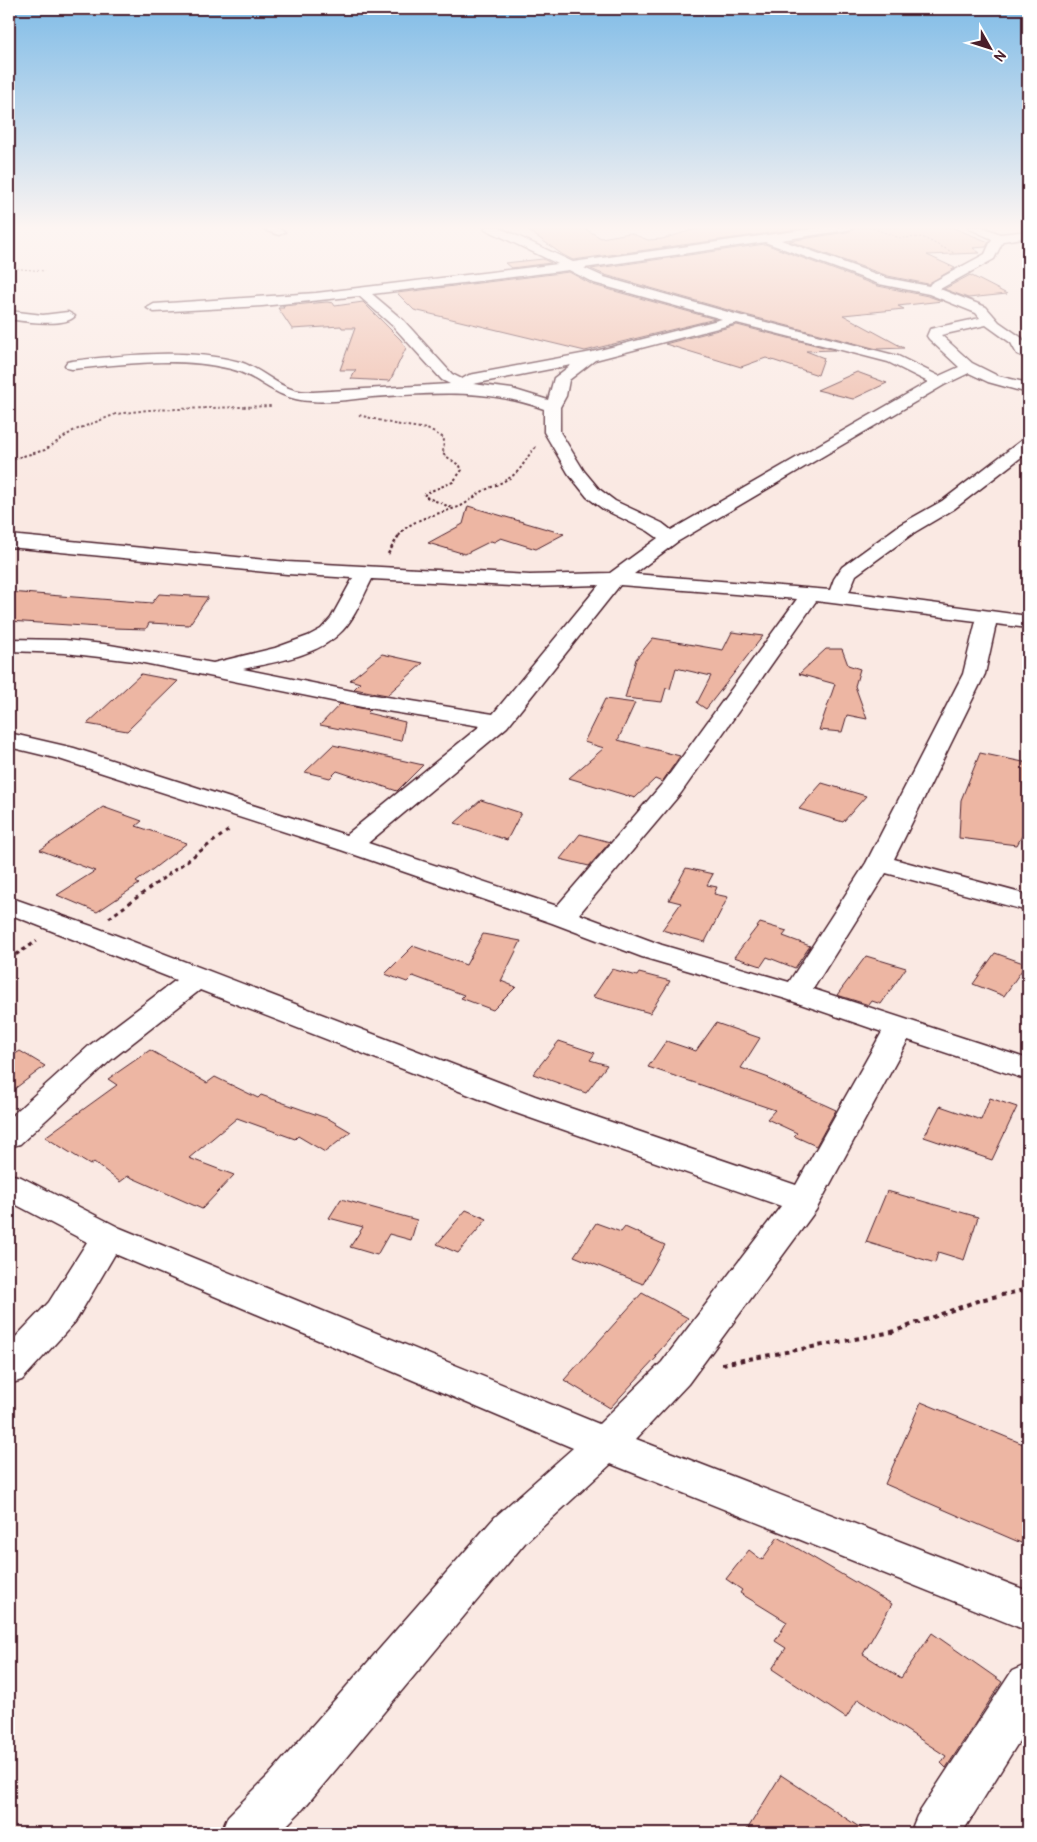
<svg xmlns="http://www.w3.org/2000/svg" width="1037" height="1842" viewBox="0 0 1037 1842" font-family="Pangolin,sans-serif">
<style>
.building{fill:#edb6a3;stroke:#4a1f2b}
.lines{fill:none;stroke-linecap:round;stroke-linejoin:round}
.minor-casing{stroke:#4a1f2b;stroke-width:3}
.path-far4{stroke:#4a1f2b;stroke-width:1;stroke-dasharray:2 2;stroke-linecap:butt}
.path-far3{stroke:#4a1f2b;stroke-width:2;stroke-dasharray:2.5 2.5;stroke-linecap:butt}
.path-far2{stroke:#4a1f2b;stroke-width:2.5;stroke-dasharray:3 3;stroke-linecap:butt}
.path-far1{stroke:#4a1f2b;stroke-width:3;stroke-dasharray:4 4;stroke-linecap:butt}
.path{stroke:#4a1f2b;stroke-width:4;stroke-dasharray:4.5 4.5;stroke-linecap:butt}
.minor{fill:#fff;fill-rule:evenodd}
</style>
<rect width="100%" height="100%" fill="#fae9e3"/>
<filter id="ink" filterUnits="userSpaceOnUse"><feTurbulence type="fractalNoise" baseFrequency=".02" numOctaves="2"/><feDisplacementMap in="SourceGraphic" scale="10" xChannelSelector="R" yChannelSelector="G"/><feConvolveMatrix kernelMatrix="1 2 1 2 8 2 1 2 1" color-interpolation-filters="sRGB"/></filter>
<g filter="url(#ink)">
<g class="building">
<path d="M582,227L601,238L630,233L648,240L662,239L703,227H814L573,260L563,255L529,231Z"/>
<path d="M854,227H951L989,242L986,247L973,248L980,253L927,255L955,268L928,284L888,276L789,241L847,232L853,230Z"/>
<path d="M765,244L878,286L928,296L942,301L898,306L904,309L843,315L904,348L877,349L742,314L605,275L591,269Z"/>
<path d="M543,259L551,263L511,268L505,263Z"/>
<path d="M569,272L593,285L715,319L585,351L414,310L397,293Z"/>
<path d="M970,275L972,276L1007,294L968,298L944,289Z"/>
<path d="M327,302L333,303L335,306L363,302L401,340L406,348L390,381L351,379L356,370H340L355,328H342L341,326L292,329L278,308H284L282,306Z"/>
<path d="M737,325L835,350L806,351L824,358L818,375L766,358L741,367L665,344Z"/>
<path d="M857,372L887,383L853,399L817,390Z"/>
<path d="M468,506L523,522L564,534L536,549L501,538L494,542L491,541L465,554L428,543L463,524Z"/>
<path d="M9,592L152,603L159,594L208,597L189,625L149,623L146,629L114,628L9,621Z"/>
<path d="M732,632L763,636L706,709L697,703L711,676L676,668L670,689L666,688L662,702L625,698L636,659L653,638L723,650Z"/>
<path d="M826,649H842L848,665L860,669L855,686L867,719L847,715L842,732L819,730L835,684L799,674Z"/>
<path d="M382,654L423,663L387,695L354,689L360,683L350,680Z"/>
<path d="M141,674L178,681L127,731L87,724Z"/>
<path d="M605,699L635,703L618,740L680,756L662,782L655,779L635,798L569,778L604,748L584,742Z"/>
<path d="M340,704L370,710L367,713L405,722L401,741L320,725Z"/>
<path d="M333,745L423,765L397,791L337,771L330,778L305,772Z"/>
<path d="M980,753L1028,763V825L1017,845L959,838L961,800Z"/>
<path d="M822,783L866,796L843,822L799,809Z"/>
<path d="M481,800L521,813L507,840L455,823Z"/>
<path d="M103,807L142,821L136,826L187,843L136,882L139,884L97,912L57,895L95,871L40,850Z"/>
<path d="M580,834L610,842L589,866L560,859Z"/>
<path d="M686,868L713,874L707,885L717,887L714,894L728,897L705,942L662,930L681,903L669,900Z"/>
<path d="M760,923L787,931L783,936L810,946L795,968L767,957L761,966L734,957Z"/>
<path d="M483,934L521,941L501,981L516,987L493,1010L461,998L464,995L413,976L407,982L385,974L413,946L466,965Z"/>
<path d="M995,953L1026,964L1004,996L973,984Z"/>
<path d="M866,956L906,968L881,1004L872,1001L869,1005L837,995Z"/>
<path d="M612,969L637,976L639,973L670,981L650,1013L593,997Z"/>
<path d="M716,1023L760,1038L741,1068L769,1078L768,1079L836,1110L816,1146L794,1136L797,1133L767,1119L775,1110L648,1067L666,1041L696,1051Z"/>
<path d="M559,1041L595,1053L590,1060L607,1065L586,1093L533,1074Z"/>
<path d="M150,1050L207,1083L215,1077L258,1098L261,1095L329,1119L351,1132L325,1152L298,1136L295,1139L237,1118L189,1158L234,1175L202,1209L128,1176L120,1182L94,1162L90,1165L45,1137L117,1085L108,1079Z"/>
<path d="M20,1051L45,1066L9,1093V1058Z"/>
<path d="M990,1098L1017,1107L992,1160L924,1137L940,1106L981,1120Z"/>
<path d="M887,1191L978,1217L964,1260L938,1252L935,1263L866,1242Z"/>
<path d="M341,1199L417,1220L411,1240L389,1234L377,1255L350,1247L363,1227L329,1218Z"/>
<path d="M466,1210L487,1219L458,1253L437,1244Z"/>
<path d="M596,1223L621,1232L625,1227L665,1245L643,1284L574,1256Z"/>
<path d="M642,1293L688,1318L655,1356L657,1357L610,1408L564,1380Z"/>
<path d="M921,1402L1028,1446V1546L885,1484Z"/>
<path d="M778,1537L892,1604L863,1654L901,1678L932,1633L1002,1682L946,1768L941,1763L946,1756L858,1699L846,1718L772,1669L786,1648L775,1641L787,1622L740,1593L742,1590L726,1579L749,1550L762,1560Z"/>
<path d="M781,1775L868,1833H745Z"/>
</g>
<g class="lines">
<g class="minor-casing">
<g id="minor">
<path d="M263,227H275L285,232L279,235L267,231Z"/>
<path d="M484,227H498L573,262L825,227H852L851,229L847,230L781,240L887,278L929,286L931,283L985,254L992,239L970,229L969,227H983L1000,234L1028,231V237L1003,241L994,259L940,289L986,307L999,322L1022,338L1028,349V359L1017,354L1011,343L986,325L941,335L972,363L998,376L1028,383V393L988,382L969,373L944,385L677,542L634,574L830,590L834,579L842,567L901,524L942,501L1022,440L1028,439V452L954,509L915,532L856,575L849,592L1028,616V628L996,624L985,674L894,859L1028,895V911L886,873L813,989L1028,1059V1080L908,1040L816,1210L688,1384L636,1439L1028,1591V1631L611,1464L525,1543L303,1809L279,1833H221L228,1816L269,1775L495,1517L573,1448L115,1254L75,1322L22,1380L9,1384V1344L49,1302L87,1242L9,1201V1174L21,1177L120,1228L599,1424L662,1362L781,1206L513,1112L200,990L112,1059L20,1144L9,1147V1118L90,1045L176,980L9,914V897L97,928L535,1096L796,1185L882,1032L786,999L642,957L552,923L341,850L59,759L9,747V733L74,748L346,835L480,726L362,707L134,661L65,653L9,651V639L65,640L104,644L213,663L275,648L308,636L321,629L331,618L353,578L287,574L9,547V535L287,562L530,575L610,573L658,538L648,531L603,509L587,497L568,473L544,432V409C486,388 432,393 372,397C352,399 331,403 311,401C273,399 262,377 231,369C179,356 124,364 72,369L67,368L65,365L67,362L72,361C127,355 185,348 240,362C260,368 274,384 294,390C300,392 307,392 313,392L450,384L442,380L394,327L359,296L262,306L154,312L147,308L154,304L316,293L558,264L485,229ZM765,242L879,284L929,294L976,313L980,318L930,329L927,336L929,339L959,367L939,376L898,356L742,316L604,277L584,268ZM569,270L594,283L722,319L592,352L469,375L462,379L452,374L404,321L372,294ZM737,323L888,362L928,382L671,530L662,523L615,501L599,489L584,471L560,432V407L566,396L569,380L595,360ZM571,365L554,378L548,400L512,389L473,384ZM372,579L530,587L599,585L493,714L362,693L243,669C275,662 319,656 343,630C356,616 363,596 372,579ZM620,585L797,599L663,783L557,906L368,843L507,727ZM816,601L976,621L963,674L866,863L789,982L662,945L579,914L681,793Z"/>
<path d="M9,311L43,315L68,312L75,316C65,328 23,321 9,319Z"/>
<path d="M1028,1664V1727L962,1833H910L917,1816L1012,1671Z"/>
</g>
</g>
<g class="path-far4">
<path d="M869,227L900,238L922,237L954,253"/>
<path d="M9,268L45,271"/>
</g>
<g class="path-far3">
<path d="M359,415L394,424L427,429L444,438L443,454L460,466L462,470L453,482L426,493L424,496L452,508"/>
<path d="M9,460L45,450L73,431L116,414L148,410L271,406"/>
<path d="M399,536C408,519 443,513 461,506C469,502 476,495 483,491C495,485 508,481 517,472C525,464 528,454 536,447"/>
</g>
<path class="path-far2" d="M388,554L399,535"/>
<g class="path-far1">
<path d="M109,918L229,830"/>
<path d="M9,959L37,941"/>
</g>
<path class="path" d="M722,1364L892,1332L980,1300L1028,1289"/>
<use href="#minor" class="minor"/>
</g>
</g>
<linearGradient id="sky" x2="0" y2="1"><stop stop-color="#80bce7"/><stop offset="0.47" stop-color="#fdf5f2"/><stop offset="1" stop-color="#fdf5f2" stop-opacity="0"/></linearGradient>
<rect width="1037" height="484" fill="url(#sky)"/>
<rect width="1037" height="1842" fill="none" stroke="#fff" stroke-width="30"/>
<rect x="15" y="15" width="1007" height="1812" fill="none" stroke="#4a1f2b" stroke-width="2" filter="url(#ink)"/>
<g transform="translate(990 48) rotate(129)" stroke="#ffffff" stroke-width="4" paint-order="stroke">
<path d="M0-4L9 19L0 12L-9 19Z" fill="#4a1f2b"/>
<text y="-8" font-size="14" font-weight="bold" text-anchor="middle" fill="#4a1f2b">N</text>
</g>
</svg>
